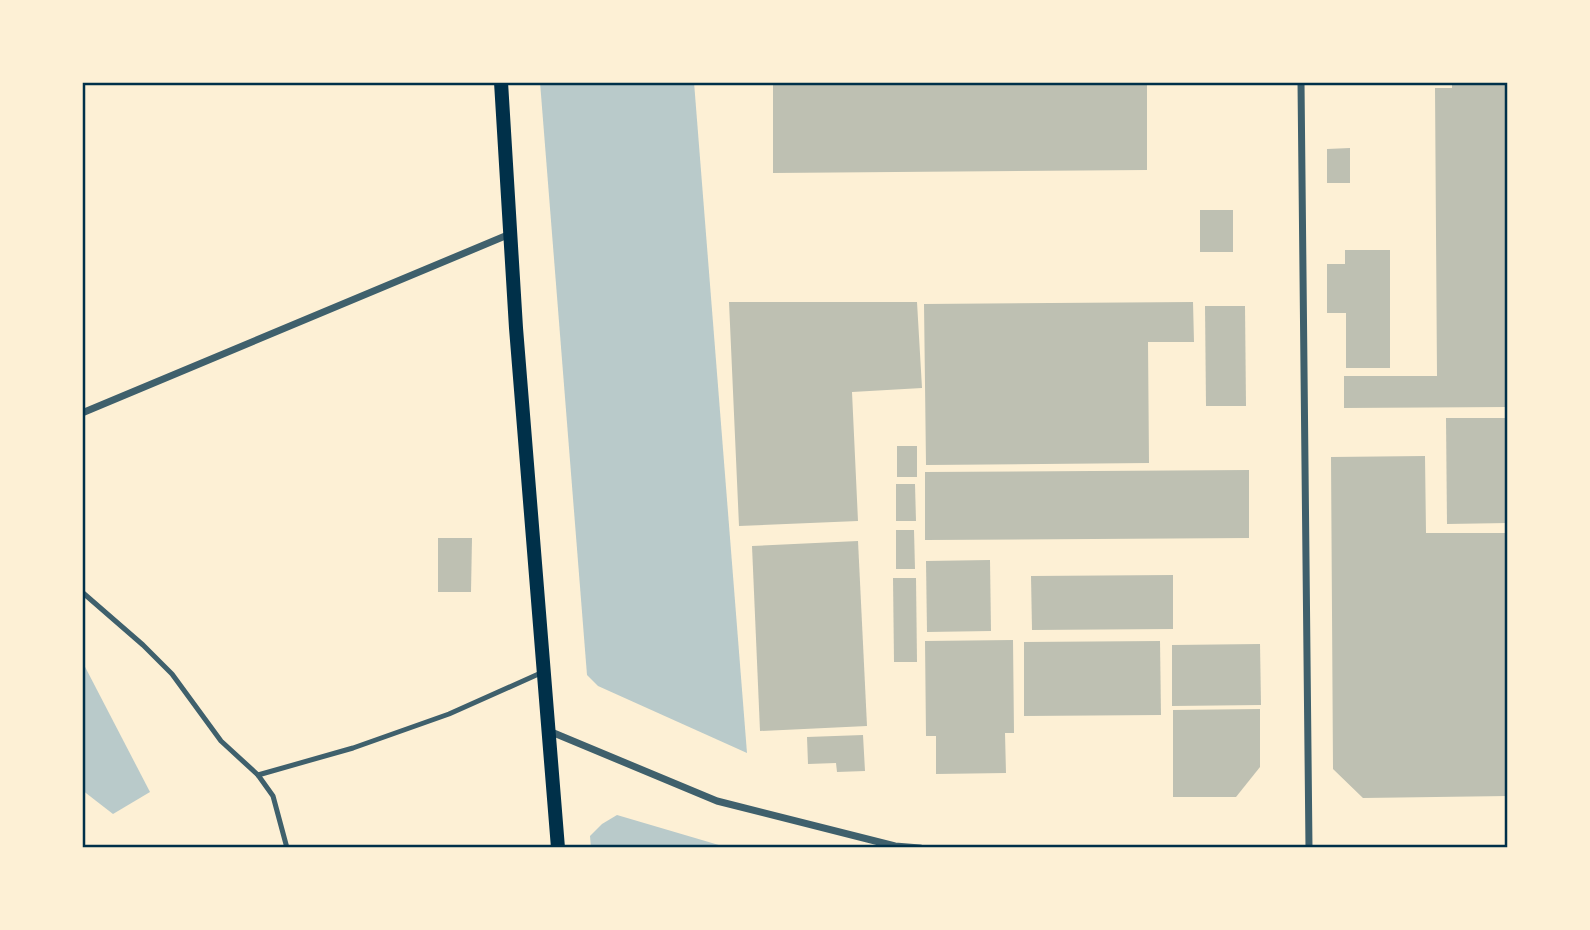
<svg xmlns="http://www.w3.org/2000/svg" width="1590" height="930" viewBox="0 0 1590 930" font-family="Karla,sans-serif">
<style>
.green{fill:#b9caca}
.building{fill:#bec0b2}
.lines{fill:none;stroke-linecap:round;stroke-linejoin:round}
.service{stroke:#3f606c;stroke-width:5}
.minor{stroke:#3f606c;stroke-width:7}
.secondary{stroke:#003049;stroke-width:14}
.neatline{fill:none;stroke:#003049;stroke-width:2.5}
</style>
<rect width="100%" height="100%" fill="#fdf0d5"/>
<g class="green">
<path d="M540,82H694L747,753L598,686L587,675Z"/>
<path d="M82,661L150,792L113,814L82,790Z"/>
<path d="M617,815L729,848H591L590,836L602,824Z"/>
</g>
<g class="building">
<path d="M773,82H1147V170L773,173Z"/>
<path d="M1452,82H1508V407L1344,408V376H1437L1435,88H1452Z"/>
<path d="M1350,148V183H1327V149Z"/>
<rect x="1200" y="210" width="33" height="42"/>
<path d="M1345,250H1390V368H1346V313H1327V264H1345Z"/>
<path d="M729,302H917L922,388L852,392L858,521L739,526Z"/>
<path d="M1193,302L1194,342H1148L1149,463L926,465L924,304Z"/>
<path d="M1205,306H1245L1246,406H1206Z"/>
<path d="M1446,418H1508V523L1447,524Z"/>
<rect x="897" y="446" width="20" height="31"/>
<path d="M1425,456L1426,533H1508V796L1363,798L1333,769L1331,457Z"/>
<path d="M1249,470V538L925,540V472Z"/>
<path d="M896,484H915L916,521H896Z"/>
<path d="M896,530H914L915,569H896Z"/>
<path d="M438,538H472L471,592H438Z"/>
<path d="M858,541L867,726L760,731L752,546Z"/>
<path d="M990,560L991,631L927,632L926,561Z"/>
<path d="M1173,575V629L1032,630L1031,576Z"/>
<path d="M893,578H916L917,662H894Z"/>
<path d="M1013,640L1014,733H1005L1006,773L936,774V736H926L925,641Z"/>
<path d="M1160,641L1161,715L1024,716V642Z"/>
<path d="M1260,644L1261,705L1172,706V645Z"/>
<path d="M1260,709V767L1236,797H1173V710Z"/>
<path d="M863,735L865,771L837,772L836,763L808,764L807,737Z"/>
</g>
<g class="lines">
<g class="service">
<path d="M82,592L143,645L172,674L221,741L258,775L273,796L287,848"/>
<path d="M258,775L353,748L449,714L543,672"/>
</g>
<g class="minor">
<path d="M1301,82L1309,848"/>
<path d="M82,413L510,234"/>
<path d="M549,731L717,801L895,846L920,848"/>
</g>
<path class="secondary" d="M501,82L516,328L558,848"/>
</g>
<rect width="1590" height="930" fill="none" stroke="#fdf0d5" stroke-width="168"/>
<rect x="84" y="84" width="1422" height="762" class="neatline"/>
</svg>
